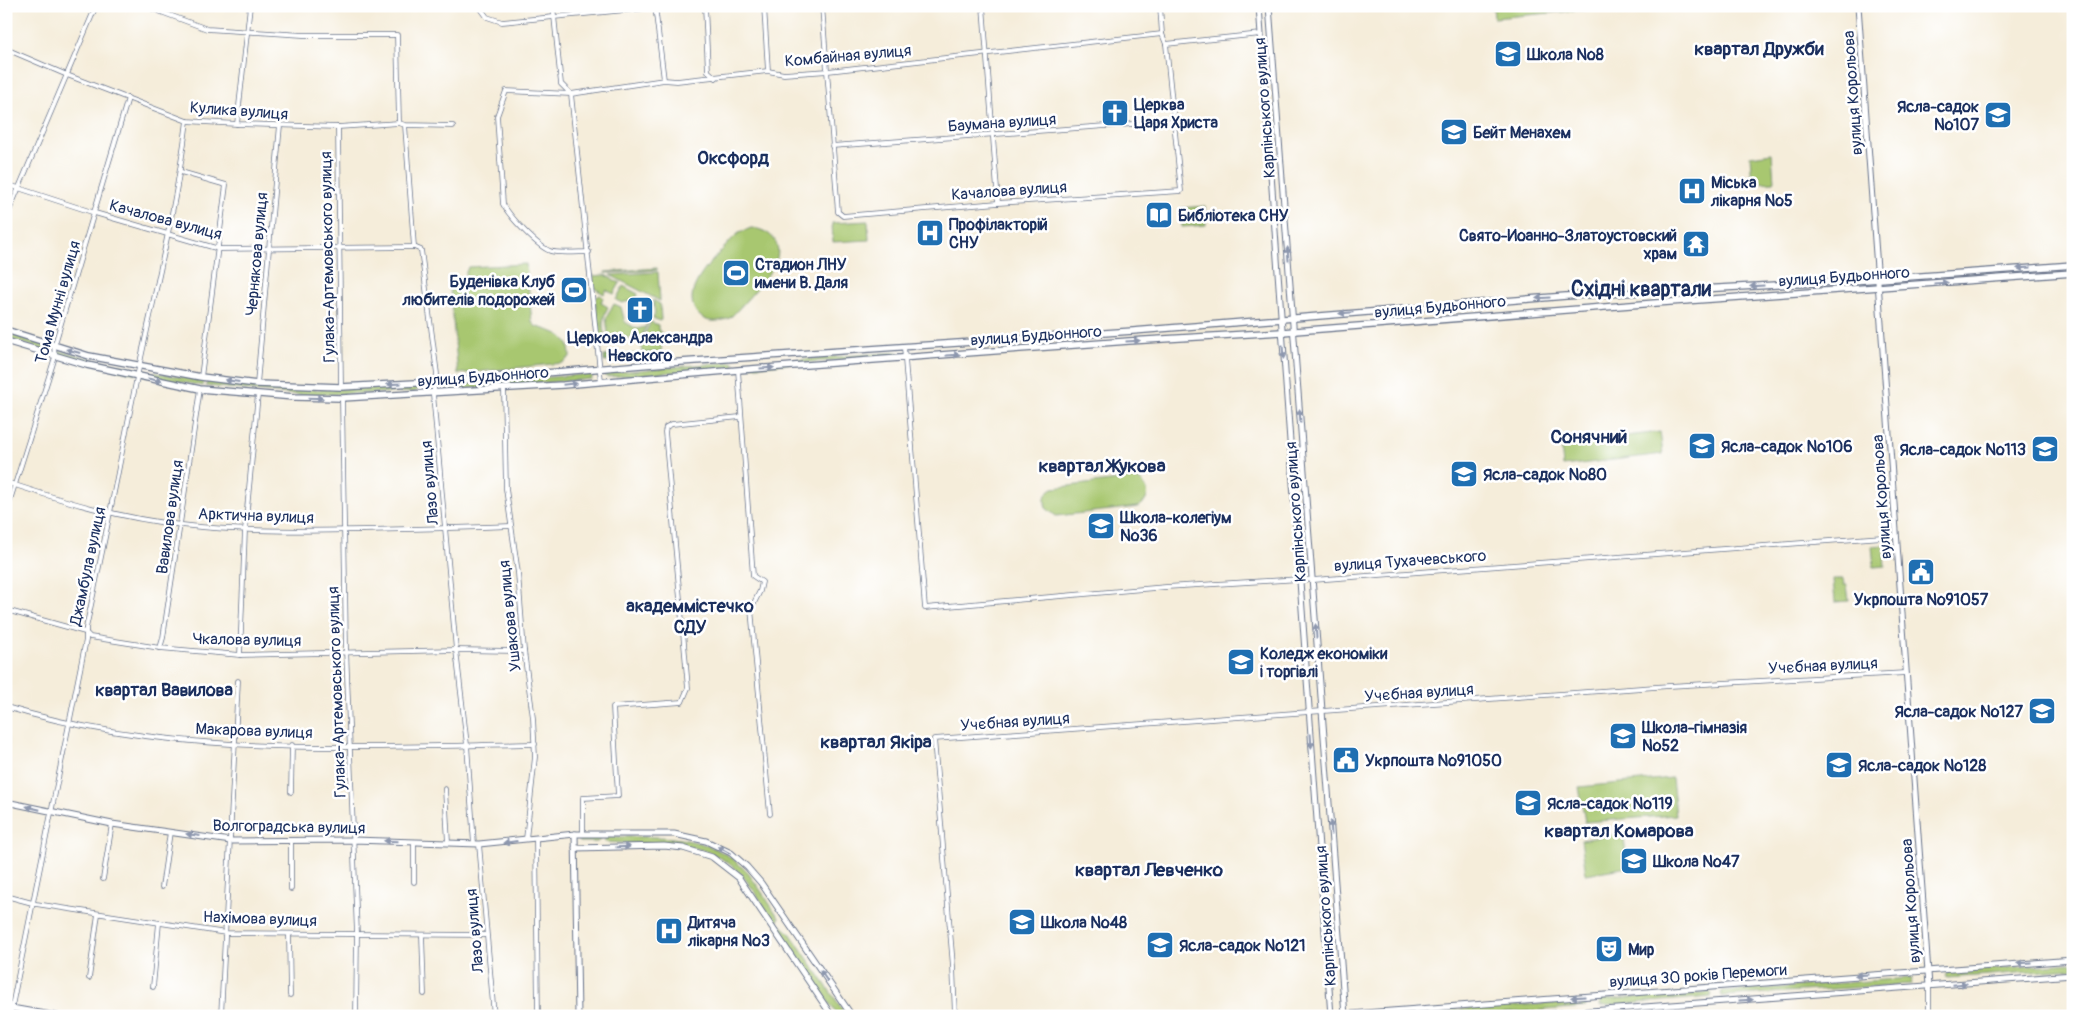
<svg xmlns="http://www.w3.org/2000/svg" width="2079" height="1022" viewBox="0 0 2079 1022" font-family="Pangolin,sans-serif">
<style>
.green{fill:#a8c76f;stroke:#627b66}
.forest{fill:#86ac62;stroke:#506e60}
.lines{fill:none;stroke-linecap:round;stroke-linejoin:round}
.minor-casing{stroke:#677289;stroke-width:5.5}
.tertiary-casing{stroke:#677289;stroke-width:7}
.secondary-casing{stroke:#677289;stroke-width:8}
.minor{stroke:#fff;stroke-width:4}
.tertiary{stroke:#fff;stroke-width:5}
.secondary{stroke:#fff;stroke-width:5.5}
.oneway{fill:#8d97ae}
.labels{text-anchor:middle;stroke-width:5;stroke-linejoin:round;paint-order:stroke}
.poi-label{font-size:16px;font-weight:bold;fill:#1b2f5e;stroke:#fff;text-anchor:start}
.street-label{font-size:16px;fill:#1b2f5e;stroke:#fff}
.neighbourhood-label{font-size:18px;font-weight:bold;fill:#1b2f5e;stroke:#fff}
.quarter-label{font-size:19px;font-weight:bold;fill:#1b2f5e;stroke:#fff}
.district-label{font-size:21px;font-weight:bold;fill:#1b2f5e;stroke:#fff}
</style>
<rect width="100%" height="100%" fill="#fff"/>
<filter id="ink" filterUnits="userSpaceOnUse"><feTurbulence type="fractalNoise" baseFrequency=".02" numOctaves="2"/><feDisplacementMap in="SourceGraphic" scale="10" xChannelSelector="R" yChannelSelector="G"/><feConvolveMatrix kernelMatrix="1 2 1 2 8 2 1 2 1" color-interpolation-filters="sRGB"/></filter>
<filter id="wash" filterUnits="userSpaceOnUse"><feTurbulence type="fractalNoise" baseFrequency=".0096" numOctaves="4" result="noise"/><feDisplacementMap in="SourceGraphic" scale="20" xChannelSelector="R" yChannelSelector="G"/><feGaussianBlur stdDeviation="1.12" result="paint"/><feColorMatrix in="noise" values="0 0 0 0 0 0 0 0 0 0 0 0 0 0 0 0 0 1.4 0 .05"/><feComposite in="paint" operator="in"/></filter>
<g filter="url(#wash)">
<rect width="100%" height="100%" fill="#f5edda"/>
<g class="green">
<path d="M1493,6H1627L1494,18Z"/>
<path d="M1772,153L1774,182L1752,183L1750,156Z"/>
<path d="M1205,206L1206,225L1182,227L1181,208Z"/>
<path d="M868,221L869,240L833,242L832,223Z"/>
<path d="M751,228C769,229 783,242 776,261C773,272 739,309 730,318C718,322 706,324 697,313C678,289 718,256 733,238L739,233Z"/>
<path d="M526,264L532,322L535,326C554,333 570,333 570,357L562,363L458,374L450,289L461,286L468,267Z"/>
<path d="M657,268V270L605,273V272Z"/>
<path d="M658,272L660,301L610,275Z"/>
<path d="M605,275L620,283L614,294L606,290L604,294L594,288L593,276Z"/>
<path d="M623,286L638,294L636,299L622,303L616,300Z"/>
<path d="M600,295L603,297L601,303L608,307C602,318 601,331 608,341L607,344L600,342L595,298Z"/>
<path d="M653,300L660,304L661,320L659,321L653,318L655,314Z"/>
<path d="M614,304L621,307L625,322L637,329L645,327L649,321L641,337L612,339L608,335L606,318Z"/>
<path d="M651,322L658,325V329L662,334L661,352L642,353L641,340Z"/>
<path d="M6,333L52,348L53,353L6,338Z"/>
<path d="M57,350L137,369L136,374L57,354Z"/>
<path d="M896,352L898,353L897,356L743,367L741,365L743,364Z"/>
<path d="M732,362L735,364L732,368L606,377L604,375L606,373Z"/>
<path d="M140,370L204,381L203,386L139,374Z"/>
<path d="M592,374V379L449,390L445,387L447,385Z"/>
<path d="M207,381L298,390L415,387L418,389L416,392L298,395L206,386Z"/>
<path d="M1660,432L1663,454L1563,466L1561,444Z"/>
<path d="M1135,478C1149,484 1153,499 1138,507L1056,516L1046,508C1044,499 1044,493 1053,488Z"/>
<path d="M1883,545L1885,566L1874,567L1872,546Z"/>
<path d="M1833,579H1843L1844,585H1847L1849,601L1835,602Z"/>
<path d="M1672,778L1676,815L1585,822L1579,787Z"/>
<path d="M1623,833L1628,867L1586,874L1581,840Z"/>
<path d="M582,837H598L601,839L597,842H580L579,840Z"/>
<path d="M607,837C658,837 710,831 748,873C759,887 769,903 779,918L778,921L773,920C763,905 753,887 740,873C702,835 653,846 605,842L604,839Z"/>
<path d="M782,926L790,933L847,1016H838L781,932Z"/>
<path d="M2073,963V969L1947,978L1945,975L1948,972Z"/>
<path d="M1909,978L1912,979L1911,984L1722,996L1721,992Z"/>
<path d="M1710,992L1712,994L1711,997L1600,1006V1000Z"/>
<path d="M1585,1001L1586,1007L1462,1016H1370Z"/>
</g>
<path class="forest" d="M661,352L662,356L604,362V356Z"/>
</g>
<g filter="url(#ink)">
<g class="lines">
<g class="minor-casing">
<g id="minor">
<path d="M145,6L207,29L303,35H397L399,123"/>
<path d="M479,6L487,17L502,22L667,6"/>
<path d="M553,6L561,84L571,94L601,381"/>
<path d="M655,6L664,80"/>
<path d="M705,6L708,71L716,78"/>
<path d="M764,6L768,71"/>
<path d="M822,6L838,212L843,216L998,203L1181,191L1166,44L1162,34L1160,6"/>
<path d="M983,6L998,203"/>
<path d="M1166,44L1261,34"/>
<path d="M6,49L67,75L187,121L237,124L338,127L399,123L405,125L453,126"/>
<path d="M237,124L250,6"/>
<path d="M405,125L414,247L421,250L437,374L433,394L456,650L467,745L474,844"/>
<path d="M338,127L341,387"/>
<path d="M832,146L1174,121"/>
<path d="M181,172L226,185L201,377"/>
<path d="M6,184L95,213L219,249L414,247"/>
<path d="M6,218L96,6"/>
<path d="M589,252C579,252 558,254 550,251C537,246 509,216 503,204L497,116L506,91L571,94L664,80L677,81L768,71L784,74L828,71L1162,34"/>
<path d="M904,347L925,608L1166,587L1300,579L1313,580L1896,536"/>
<path d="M738,370L753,576L762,582L760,591L751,609L770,814"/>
<path d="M257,384L280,125"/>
<path d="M504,389L506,489L518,573L524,651L533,718L535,757L526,839"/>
<path d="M342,398L346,648L357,934L356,1016"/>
<path d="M6,482C63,501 123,519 182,525C242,532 303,531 364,530C413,529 462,528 511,526"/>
<path d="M6,513L55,357L54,347L128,98"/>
<path d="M6,610L85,632L90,637L160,648L240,655L456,650L524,651"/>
<path d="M160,648L163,638L200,389"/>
<path d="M240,655L245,530L258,394"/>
<path d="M6,707C173,758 362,747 535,744"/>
<path d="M445,789L448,843"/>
<path d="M291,792L292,745"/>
<path d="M583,834V798L618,796L613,707L682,702L688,688L665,432L666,427L672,424L740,417"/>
<path d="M536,838L538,1016"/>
<path d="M414,842V882"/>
<path d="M479,844L494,1016"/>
<path d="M103,879L112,824"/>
<path d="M162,887L170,832"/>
<path d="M291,889V840"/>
<path d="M6,896L36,904L226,933L486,935"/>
<path d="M289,934L290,995"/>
<path d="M422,935L424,994"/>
<path d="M89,978L98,914"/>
<path d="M1929,986V1016"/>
<path d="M153,987L159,923"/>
<path d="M10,1016L86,640V628C106,538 122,448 141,358C158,279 177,201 187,121"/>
<path d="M221,1016L238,681"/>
<path d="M955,1016L953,966L934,739L1669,686L1906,673"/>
</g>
</g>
<g class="tertiary-casing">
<g id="tertiary">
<path d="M1259,6L1331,1016"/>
<path d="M1269,6L1345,1016"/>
<path d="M1858,6L1929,986"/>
<path d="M6,802L112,824L231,841L353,840L479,844L575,834H674L706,841L731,853L747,867L761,883L852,1016"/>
<path d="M575,834L578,1016"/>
<path d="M575,848L664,846L683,848L712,857L739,878L832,1016"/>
<path d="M6,1007L57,1016"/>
<path d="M1324,1016L2073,960"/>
<path d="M1523,1016L2073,975"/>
</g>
</g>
<g class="secondary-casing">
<g id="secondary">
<path d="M6,330L89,356L201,377L257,384L341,387L434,382L666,363L1133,331L1566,296L1852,281L2073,265"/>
<path d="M6,341L87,365L200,389L294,397L342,398L563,385L738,370L1129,341L1282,332L1656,303L2073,273"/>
</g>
</g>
<use href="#minor" class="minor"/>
<use href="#tertiary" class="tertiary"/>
<use href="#secondary" class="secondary"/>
</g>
<defs><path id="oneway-solid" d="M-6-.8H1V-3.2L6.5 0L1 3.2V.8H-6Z" transform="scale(1.25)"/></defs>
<g class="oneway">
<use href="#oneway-solid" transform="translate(1288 254) rotate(-94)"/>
<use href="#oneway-solid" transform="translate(2024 268) rotate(176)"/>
<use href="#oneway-solid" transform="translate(1941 283) rotate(-4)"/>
<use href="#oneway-solid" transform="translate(1757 286) rotate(177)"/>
<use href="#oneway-solid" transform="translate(1543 298) rotate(176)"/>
<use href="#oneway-solid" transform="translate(1346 313) rotate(175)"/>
<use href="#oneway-solid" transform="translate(1133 341) rotate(-4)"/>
<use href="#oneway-solid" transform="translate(73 351) rotate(-165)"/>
<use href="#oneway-solid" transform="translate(1283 352) rotate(86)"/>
<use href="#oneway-solid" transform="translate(953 355) rotate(-4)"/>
<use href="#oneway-solid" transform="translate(767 368) rotate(-4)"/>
<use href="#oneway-solid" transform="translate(155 380) rotate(11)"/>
<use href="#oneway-solid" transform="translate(232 381) rotate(-173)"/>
<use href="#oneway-solid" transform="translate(394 384) rotate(177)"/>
<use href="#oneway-solid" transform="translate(570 384) rotate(-6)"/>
<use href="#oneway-solid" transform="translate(316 398) rotate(1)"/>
<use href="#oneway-solid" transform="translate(1300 416) rotate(-94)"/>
<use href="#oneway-solid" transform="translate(1316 631) rotate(-94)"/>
<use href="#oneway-solid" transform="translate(1311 741) rotate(86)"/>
<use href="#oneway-solid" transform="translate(33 808) rotate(-166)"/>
<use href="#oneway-solid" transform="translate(1331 828) rotate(-94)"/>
<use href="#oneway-solid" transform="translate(193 835) rotate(-172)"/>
<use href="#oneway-solid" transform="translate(391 841) rotate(-179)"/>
<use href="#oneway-solid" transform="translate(510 842) rotate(172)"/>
<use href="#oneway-solid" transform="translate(623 847) rotate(-1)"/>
<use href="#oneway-solid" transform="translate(724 850) rotate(-152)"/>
<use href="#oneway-solid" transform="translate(2024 963) rotate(176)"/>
<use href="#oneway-solid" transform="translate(1862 975) rotate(176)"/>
<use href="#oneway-solid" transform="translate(824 976) rotate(-124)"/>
<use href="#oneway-solid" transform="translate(1960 984) rotate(-5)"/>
<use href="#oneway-solid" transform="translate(1578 997) rotate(176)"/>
<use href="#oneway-solid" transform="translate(1746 1000) rotate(-4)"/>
</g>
</g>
<defs>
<g id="school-square" transform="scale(1.4375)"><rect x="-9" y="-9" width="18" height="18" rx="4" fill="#1f6fb2" stroke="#fff"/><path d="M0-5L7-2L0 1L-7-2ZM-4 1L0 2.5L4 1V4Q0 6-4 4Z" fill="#fff"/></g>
<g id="church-square" transform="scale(1.4375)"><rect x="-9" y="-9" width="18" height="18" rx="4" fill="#1f6fb2" stroke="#fff"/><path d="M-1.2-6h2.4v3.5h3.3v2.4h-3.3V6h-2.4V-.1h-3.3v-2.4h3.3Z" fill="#fff"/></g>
<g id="hospital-square" transform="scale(1.4375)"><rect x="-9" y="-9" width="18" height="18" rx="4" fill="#1f6fb2" stroke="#fff"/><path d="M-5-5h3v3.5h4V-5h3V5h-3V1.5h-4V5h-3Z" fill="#fff"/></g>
<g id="library-square" transform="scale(1.4375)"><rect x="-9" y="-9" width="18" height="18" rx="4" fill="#1f6fb2" stroke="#fff"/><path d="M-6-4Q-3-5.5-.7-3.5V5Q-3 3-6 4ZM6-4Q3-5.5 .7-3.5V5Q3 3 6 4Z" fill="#fff"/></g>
<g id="temple-square" transform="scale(1.4375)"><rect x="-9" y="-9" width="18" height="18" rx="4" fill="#1f6fb2" stroke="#fff"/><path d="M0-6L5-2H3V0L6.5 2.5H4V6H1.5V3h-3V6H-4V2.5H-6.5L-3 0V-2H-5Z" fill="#fff"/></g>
<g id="stadium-square" transform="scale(1.4375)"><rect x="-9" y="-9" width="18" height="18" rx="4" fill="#1f6fb2" stroke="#fff"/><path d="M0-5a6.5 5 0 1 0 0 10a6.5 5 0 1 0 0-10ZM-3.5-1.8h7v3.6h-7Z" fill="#fff"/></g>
<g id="civic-square" transform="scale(1.4375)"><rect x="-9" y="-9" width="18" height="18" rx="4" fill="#1f6fb2" stroke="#fff"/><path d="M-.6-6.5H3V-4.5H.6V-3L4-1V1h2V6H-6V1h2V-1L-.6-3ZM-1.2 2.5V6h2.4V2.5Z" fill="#fff"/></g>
<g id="university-square" transform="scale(1.4375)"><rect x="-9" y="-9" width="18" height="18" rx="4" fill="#1f6fb2" stroke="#fff"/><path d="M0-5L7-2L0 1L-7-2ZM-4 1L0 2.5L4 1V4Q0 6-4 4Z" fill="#fff"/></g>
<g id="theatre-square" transform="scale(1.4375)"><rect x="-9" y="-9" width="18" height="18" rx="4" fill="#1f6fb2" stroke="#fff"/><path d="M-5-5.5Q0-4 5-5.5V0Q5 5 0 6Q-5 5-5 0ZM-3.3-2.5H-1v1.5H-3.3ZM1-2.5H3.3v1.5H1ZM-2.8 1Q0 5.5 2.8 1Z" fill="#fff"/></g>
</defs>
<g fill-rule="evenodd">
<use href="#school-square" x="1508" y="54"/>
<use href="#church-square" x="1115" y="113"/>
<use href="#school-square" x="1998" y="115"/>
<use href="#school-square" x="1454" y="132"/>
<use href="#hospital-square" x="1692" y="191"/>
<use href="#library-square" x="1159" y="215"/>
<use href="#hospital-square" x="930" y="233"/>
<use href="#temple-square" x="1696" y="244"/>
<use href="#stadium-square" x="736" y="273"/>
<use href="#stadium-square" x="574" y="290"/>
<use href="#church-square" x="640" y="310"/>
<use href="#school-square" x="1702" y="446"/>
<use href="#school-square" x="2045" y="449"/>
<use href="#school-square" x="1464" y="474"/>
<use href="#school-square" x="1101" y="526"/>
<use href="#civic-square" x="1921" y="572"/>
<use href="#university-square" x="1241" y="662"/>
<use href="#school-square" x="2042" y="711"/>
<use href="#school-square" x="1623" y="736"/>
<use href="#civic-square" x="1346" y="760"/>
<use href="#school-square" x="1839" y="765"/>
<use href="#school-square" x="1528" y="803"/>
<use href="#school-square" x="1634" y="861"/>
<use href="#school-square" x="1022" y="922"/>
<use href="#hospital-square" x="669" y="931"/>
<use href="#school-square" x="1160" y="945"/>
<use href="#theatre-square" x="1609" y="949"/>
</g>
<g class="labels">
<g class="poi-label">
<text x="1527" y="60">Школа №8</text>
<text x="1134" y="110">Церква<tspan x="1134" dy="18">Царя Христа</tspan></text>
<text x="1979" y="112" text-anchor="end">Ясла-садок<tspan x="1979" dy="18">№107</tspan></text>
<text x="1473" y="138">Бейт Менахем</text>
<text x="1711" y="188">Міська<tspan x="1711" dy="18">лікарня №5</tspan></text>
<text x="1178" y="221">Библіотека СНУ</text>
<text x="949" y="230">Профілакторій<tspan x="949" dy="18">СНУ</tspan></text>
<text x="1677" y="241" text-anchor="end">Свято-Иоанно-Златоустовский<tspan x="1677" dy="18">храм</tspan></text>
<text x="755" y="270">Стадион ЛНУ<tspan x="755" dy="18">имени В. Даля</tspan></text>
<text x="555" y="287" text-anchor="end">Буденівка Клуб<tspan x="555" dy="18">любителів подорожей</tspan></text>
<text x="640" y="343" text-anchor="middle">Церковь Александра<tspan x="640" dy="18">Невского</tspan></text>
<text x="1721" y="452">Ясла-садок №106</text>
<text x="2026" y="455" text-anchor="end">Ясла-садок №113</text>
<text x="1483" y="480">Ясла-садок №80</text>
<text x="1120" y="523">Школа-колегіум<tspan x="1120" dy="18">№36</tspan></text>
<text x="1921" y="605" text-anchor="middle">Укрпошта №91057</text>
<text x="1260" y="659">Коледж економіки<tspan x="1260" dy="18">і торгівлі</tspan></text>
<text x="2023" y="717" text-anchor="end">Ясла-садок №127</text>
<text x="1642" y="733">Школа-гімназія<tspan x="1642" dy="18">№52</tspan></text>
<text x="1365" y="766">Укрпошта №91050</text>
<text x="1858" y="771">Ясла-садок №128</text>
<text x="1547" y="809">Ясла-садок №119</text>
<text x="1653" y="867">Школа №47</text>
<text x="688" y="928">Дитяча<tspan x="688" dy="18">лікарня №3</tspan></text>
<text x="1041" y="928">Школа №48</text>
<text x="1179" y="951">Ясла-садок №121</text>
<text x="1628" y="955">Мир</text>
</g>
<g class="street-label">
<text transform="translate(848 55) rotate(-5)" y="6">Комбайная вулиця</text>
<text transform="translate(1852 93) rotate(-94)" y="6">вулиця Корольова</text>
<text transform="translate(1264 108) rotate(-94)" y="6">Карпінського вулиця</text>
<text transform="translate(239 110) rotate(4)" y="6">Кулика вулиця</text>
<text transform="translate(1002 122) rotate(-4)" y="6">Баумана вулиця</text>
<text transform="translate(1009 190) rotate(-4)" y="6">Качалова вулиця</text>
<text transform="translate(166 219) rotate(15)" y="6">Качалова вулиця</text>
<text transform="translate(256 254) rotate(-85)" y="6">Чернякова вулиця</text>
<text transform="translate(327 257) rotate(-91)" y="6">Гулака-Артемовського вулиця</text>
<text transform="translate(1844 276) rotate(-4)" y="6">вулиця Будьонного</text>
<text transform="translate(57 302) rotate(-74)" y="6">Тома Мунні вулиця</text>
<text transform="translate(1440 306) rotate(-5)" y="6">вулиця Будьонного</text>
<text transform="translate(1036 335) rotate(-4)" y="6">вулиця Будьонного</text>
<text transform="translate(483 376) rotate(-4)" y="6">вулиця Будьонного</text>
<text transform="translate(429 483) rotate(-95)" y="6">Лазо вулиця</text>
<text transform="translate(1881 497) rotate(-94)" y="6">вулиця Корольова</text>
<text transform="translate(1295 512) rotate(-94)" y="6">Карпінського вулиця</text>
<text transform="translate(256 515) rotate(2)" y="6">Арктична вулиця</text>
<text transform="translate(169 517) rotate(-82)" y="6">Вавилова вулиця</text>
<text transform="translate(1410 560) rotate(-4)" y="6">вулиця Тухачевського</text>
<text transform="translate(87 566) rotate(-78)" y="6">Джамбула вулиця</text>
<text transform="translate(509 616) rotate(-96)" y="6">Ушакова вулиця</text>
<text transform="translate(247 639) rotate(1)" y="6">Чкалова вулиця</text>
<text transform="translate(1823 665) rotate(-3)" y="6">Учєбная вулиця</text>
<text transform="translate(336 692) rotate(-92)" y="6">Гулака-Артемовського вулиця</text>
<text transform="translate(1419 692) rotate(-4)" y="6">Учєбная вулиця</text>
<text transform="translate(1015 721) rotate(-4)" y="6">Учєбная вулиця</text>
<text transform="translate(254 730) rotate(2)" y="6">Макарова вулиця</text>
<text transform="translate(289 826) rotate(1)" y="6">Волгоградська вулиця</text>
<text transform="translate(1910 901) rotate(-94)" y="6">вулиця Корольова</text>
<text transform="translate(1325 916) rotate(-94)" y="6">Карпінського вулиця</text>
<text transform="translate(260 918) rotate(2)" y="6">Нахімова вулиця</text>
<text transform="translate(474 931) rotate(-95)" y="6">Лазо вулиця</text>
<text transform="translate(1698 975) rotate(-4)" y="6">вулиця 30 років Перемоги</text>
</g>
<g class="neighbourhood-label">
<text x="733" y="164">Оксфорд</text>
<text x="690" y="612">академмістечко<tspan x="690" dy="21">СДУ</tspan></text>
<text x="164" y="696">квартал Вавилова</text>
</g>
<g class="quarter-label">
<text x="1759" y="55">квартал Дружби</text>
<text x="1589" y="443">Сонячний</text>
<text x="1102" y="472">квартал Жукова</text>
<text x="876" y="748">квартал Якіра</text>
<text x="1619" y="837">квартал Комарова</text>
<text x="1149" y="876">квартал Левченко</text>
</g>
<g class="district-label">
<text x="1641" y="296">Східні квартали</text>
</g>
</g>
<rect width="2079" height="1022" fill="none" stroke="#fff" stroke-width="25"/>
</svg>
